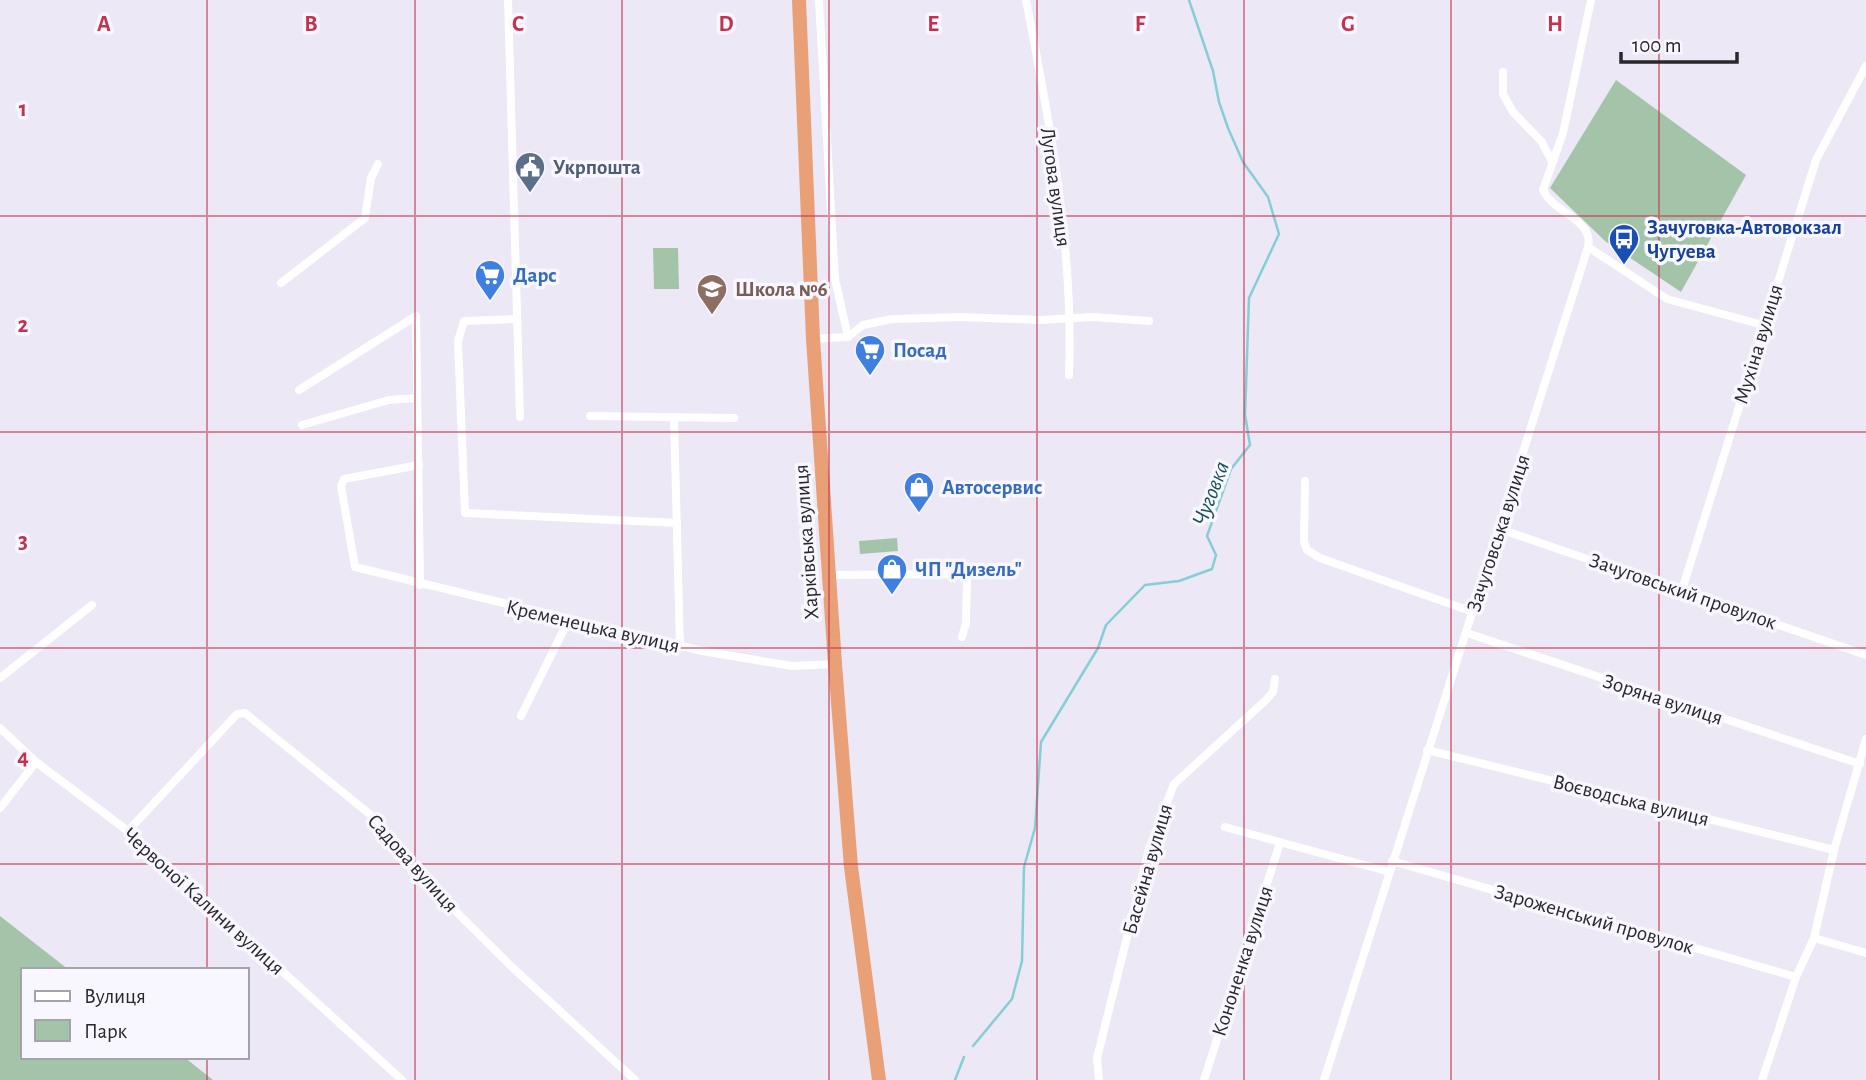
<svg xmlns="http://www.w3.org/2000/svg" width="1866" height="1080" viewBox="0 0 1866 1080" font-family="'Alegreya Sans',sans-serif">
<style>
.green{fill:#a4c4aa}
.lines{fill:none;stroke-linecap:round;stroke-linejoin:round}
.stream{stroke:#86ced6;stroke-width:2.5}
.street{stroke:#fff;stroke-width:8}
.highway{stroke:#eaa077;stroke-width:14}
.grid{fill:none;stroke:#c4334d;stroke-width:2;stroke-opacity:0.55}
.labels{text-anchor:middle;stroke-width:7;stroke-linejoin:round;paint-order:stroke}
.service-label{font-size:21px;font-weight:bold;fill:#4e5e75;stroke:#f8f6fe;text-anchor:start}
.street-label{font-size:21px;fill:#29272c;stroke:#f8f6fe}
.transit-label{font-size:21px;font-weight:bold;fill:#164399;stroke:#f8f6fe;text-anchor:start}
.shop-label{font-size:21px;font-weight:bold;fill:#366cbe;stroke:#f8f6fe;text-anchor:start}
.education-label{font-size:21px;font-weight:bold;fill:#785e54;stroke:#f8f6fe;text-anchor:start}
.water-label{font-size:23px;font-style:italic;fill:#155359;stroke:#f8f6fe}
.grid-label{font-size:23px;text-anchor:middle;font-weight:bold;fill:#c4334d;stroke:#f8f6fe;stroke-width:7;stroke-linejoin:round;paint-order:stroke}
</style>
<rect width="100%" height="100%" fill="#ece8f5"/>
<g class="green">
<path d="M1616,80L1746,175L1681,292L1605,241L1550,188Z"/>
<path d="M653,248H678L679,289H654Z"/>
<path d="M897,538L898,551L860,554L859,541Z"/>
<path d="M0,916L69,970H23V1057H184L213,1080H0Z"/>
</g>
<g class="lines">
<g class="stream">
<path d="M973,1046L1012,999L1022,961L1024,867L1035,828L1041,742L1098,648L1106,625L1145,585L1179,581L1212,569L1216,555L1207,536L1231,469L1250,445L1245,415L1249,298L1279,234L1268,197L1243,162L1228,128L1219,102L1213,71L1189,0"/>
<path d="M955,1080L964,1057"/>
</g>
<g class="street">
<path d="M508,0L520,417"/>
<path d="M819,0L835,279L848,337"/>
<path d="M1026,0C1050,123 1074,250 1069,375"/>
<path d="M1503,72V94L1513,112L1541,141L1552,161"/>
<path d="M1588,247L1667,299L1763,325"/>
<path d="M281,283L365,218L371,178L378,164"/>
<path d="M517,319L464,321L458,341L465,513L677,523"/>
<path d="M813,339L848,337L863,325L892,319L962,317L1040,320L1093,317L1149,321"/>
<path d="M299,390L416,316L420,585"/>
<path d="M590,416L734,418"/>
<path d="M674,418L680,647"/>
<path d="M302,425L389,400L417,398"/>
<path d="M419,465L344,479L341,486L355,567L702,651L792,666L835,664"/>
<path d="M1305,481L1304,541L1307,550L1320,558L1473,612"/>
<path d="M1500,529L1866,655"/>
<path d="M829,575L959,574L967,580L966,623L962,637"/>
<path d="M1682,590L1816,160L1866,66"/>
<path d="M1467,633L1860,764"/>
<path d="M0,678L92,605"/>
<path d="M521,716L568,621"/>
<path d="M0,728L36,762L128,831L402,1080"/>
<path d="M1427,750L1834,850"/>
<path d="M0,808L36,762"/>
<path d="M1225,827L1390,872"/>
<path d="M128,831L237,714L245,713L377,820L404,860L512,967L635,1080"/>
<path d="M1392,861L1796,977"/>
<path d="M1814,938L1866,953"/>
<path d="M1099,1080L1097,1058L1149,849L1174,784L1266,700L1273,692L1275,679"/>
<path d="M1204,1080L1280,843"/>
<path d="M1324,1080L1588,247C1594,219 1553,213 1543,190L1563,133L1591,0"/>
<path d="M1762,1080L1796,977L1814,938L1834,850L1866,739"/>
</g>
<path class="highway" d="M799,0L813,339L835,664L851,867L879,1080"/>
</g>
<path class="grid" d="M207,0V970M415,0V1080M622,0V1080M829,0V1080M1037,0V1080M1244,0V1080M1451,0V1080M1659,0V1080M0,216H1866M0,432H1866M0,648H1866M0,864H1866M207,1057V1080"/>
<defs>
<g id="civic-pin" transform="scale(1.575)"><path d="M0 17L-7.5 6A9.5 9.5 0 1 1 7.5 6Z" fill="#5c6f8a" stroke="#f8f6fe"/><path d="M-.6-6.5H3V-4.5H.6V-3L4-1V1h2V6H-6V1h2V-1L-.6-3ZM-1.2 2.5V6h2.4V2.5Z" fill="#fff"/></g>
<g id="bus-pin" transform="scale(1.575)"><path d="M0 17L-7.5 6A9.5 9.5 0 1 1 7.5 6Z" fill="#1a4fb4" stroke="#f8f6fe"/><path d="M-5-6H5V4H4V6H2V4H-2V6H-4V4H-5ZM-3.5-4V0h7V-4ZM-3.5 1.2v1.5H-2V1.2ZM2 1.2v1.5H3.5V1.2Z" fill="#fff"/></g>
<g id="supermarket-pin" transform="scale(1.575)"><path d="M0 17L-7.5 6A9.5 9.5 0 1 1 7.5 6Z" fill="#3f7fe0" stroke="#f8f6fe"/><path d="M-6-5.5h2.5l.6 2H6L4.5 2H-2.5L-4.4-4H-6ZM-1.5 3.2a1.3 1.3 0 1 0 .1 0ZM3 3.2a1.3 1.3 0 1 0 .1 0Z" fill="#fff"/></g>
<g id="school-pin" transform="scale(1.575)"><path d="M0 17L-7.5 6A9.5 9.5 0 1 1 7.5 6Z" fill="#8d6e63" stroke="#f8f6fe"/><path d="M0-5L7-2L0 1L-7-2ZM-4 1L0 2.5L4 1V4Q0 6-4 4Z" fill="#fff"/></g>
<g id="shop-pin" transform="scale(1.575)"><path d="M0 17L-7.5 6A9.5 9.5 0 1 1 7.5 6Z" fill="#3f7fe0" stroke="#f8f6fe"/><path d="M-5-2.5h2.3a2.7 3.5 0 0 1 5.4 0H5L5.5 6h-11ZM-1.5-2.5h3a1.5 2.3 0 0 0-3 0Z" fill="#fff"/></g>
</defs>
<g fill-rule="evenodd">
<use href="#civic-pin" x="530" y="167"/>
<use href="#bus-pin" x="1624" y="239"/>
<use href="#supermarket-pin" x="490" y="275"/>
<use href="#school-pin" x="712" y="289"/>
<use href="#supermarket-pin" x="870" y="350"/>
<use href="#shop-pin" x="919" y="487"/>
<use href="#shop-pin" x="892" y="569"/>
</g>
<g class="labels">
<g class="service-label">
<text x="553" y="174">Укрпошта</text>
</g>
<g class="street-label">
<text transform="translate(1056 187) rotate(82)" y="7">Лугова вулиця</text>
<text transform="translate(1758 344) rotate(-73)" y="7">Мухіна вулиця</text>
<text transform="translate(1498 533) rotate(-72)" y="7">Зачуговська вулиця</text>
<text transform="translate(806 542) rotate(-94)" y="7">Харківська вулиця</text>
<text transform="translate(1683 591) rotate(19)" y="7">Зачуговський провулок</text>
<text transform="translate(593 626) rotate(13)" y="7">Кременецька вулиця</text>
<text transform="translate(1663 699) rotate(18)" y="7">Зоряна вулиця</text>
<text transform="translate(1631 800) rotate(14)" y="7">Воєводська вулиця</text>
<text transform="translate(413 863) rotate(48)" y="7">Садова вулиця</text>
<text transform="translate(1147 869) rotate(-74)" y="7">Басейна вулиця</text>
<text transform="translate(204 901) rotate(42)" y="7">Червоної Калини вулиця</text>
<text transform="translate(1594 919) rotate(16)" y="7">Зароженський провулок</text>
<text transform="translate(1242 961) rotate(-72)" y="7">Кононенка вулиця</text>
</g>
<g class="transit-label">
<text x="1647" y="234">Зачуговка-Автовокзал<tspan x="1647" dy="24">Чугуева</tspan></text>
</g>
<g class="shop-label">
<text x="513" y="282">Дарс</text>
<text x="893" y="357">Посад</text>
<text x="942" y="494">Автосервис</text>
<text x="915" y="576">ЧП "Дизель"</text>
</g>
<g class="education-label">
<text x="735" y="296">Школа №6</text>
</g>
<g class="water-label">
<text transform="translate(1210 493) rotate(-69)" y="8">Чуговка</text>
</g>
</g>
<g class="grid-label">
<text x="104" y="31">A</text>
<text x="311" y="31">B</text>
<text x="518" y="31">C</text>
<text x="726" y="31">D</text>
<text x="933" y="31">E</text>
<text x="1140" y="31">F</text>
<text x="1348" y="31">G</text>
<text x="1555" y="31">H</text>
<text x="23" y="116">1</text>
<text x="23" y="332">2</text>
<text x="23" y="548">3</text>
<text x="23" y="764">4</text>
</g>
<rect x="21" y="968" width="228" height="91" fill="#f8f6fe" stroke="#a5a3aa" stroke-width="2"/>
<rect x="35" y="991" width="35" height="10" fill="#ffffff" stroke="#a5a3aa" stroke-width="2"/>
<text x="84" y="1003" font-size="21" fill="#29272c">Вулиця</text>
<rect x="35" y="1020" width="35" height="21" fill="#a4c4aa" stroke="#a5a3aa" stroke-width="2"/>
<text x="84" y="1038" font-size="21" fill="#29272c">Парк</text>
<path d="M1621 52v10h116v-10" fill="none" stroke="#29272c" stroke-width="3.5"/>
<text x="1632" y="52" font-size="21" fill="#29272c" stroke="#f8f6fe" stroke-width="5" paint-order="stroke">100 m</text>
</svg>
